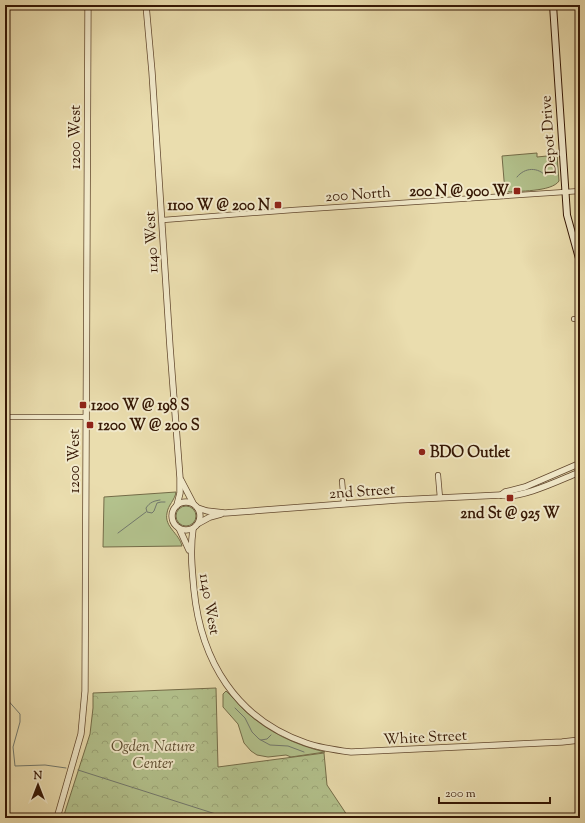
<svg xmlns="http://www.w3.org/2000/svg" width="585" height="823" viewBox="0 0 585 823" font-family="'Sorts Mill Goudy',serif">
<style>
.green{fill:#b3c28d;stroke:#746c48}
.park{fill:url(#park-crowns);stroke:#746c48}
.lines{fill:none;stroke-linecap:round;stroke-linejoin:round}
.stream{stroke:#72796e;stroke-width:1}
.minor-casing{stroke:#62482e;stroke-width:6}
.tertiary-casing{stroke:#62482e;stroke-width:7}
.secondary-casing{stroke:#351704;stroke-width:8}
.minor{stroke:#f1e9ca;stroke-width:4.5}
.tertiary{stroke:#f1e9ca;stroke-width:5.5}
.secondary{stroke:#f1e9ca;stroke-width:6}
.poi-dot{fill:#8f2418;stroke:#f1e9ca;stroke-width:1.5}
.labels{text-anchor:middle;stroke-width:4;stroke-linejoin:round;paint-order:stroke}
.street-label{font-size:15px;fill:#351704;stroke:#f1e9ca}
.poi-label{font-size:15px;font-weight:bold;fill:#351704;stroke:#f1e9ca;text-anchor:start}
.park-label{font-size:15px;font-style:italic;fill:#5b4a2d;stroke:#f1e9ca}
</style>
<defs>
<pattern id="park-crowns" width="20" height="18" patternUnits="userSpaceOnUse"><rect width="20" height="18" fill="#b3c28d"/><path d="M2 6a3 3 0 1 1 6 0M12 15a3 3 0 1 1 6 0" fill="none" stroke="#9ba678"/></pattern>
</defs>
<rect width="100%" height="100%" fill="#eaddae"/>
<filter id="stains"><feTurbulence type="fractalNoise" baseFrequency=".005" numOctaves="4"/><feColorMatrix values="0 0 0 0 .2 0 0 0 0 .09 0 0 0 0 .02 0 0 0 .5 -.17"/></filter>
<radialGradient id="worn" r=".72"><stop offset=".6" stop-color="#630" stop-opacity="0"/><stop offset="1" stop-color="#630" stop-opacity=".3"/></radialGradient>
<g class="green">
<path d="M537,153V157L557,155L559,181C552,192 517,191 505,192L502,156Z"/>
<path d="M176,492C175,500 168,505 167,513C164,527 179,533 182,546L103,547L104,497Z"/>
<circle cx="186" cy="516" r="10"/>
<path d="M226,691C233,697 239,705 245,711C268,732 295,745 325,752L291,757L286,755L268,757L257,755L251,751L244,743L238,724L223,707V694Z"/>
</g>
<path class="park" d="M216,688L218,767L324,753L327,785L349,818H63L90,734L93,708V693Z"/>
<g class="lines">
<g class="stream">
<path d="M517,177C525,167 538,167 546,176"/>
<path d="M160,500C154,501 150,502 146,508L147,512L152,513L154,511L157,503L161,502H165"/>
<path d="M118,533L146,512"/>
<path d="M5,697L20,714V722L13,747L15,766L45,765L66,768"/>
<path d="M235,708L245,718L252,732L259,739L270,745L288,746L304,752"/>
<path d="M261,740L267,739L271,735"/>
<path d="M78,770L222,816"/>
</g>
<g class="minor-casing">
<g id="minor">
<path d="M163,220L293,210L580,191"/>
<path d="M574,319H580"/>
<path d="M5,417H86"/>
<path d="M438,475L440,498"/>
<path d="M342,481L344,504"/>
</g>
</g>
<g class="tertiary-casing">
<g id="tertiary">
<path d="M146,5L152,72L170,347L180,478V493L177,505"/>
<path d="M181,480L193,503"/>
<path d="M501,495L505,492L525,487L576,465L580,462"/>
<circle cx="186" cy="516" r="14"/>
<path d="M198,508L207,511L225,513L397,500L501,495C518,500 558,481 575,474L580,473"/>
<path d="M199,523L210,517L221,514"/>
<path d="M179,528L189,550"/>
<path d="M193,529C190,550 192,569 194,590C201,661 236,719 306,743C320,748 335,750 351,752L562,742L580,740"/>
<path d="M57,818L81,734L85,691L88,5"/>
</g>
</g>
<g class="secondary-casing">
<path id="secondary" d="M553,5L567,215L580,262"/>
</g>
<use href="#minor" class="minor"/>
<use href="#tertiary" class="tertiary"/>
<use href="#secondary" class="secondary"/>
</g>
<g class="poi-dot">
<rect x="513" y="187" width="8" height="8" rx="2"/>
<rect x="274" y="201" width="8" height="8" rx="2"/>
<rect x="79" y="401" width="8" height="8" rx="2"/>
<rect x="86" y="421" width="8" height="8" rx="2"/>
<circle cx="422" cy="452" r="4"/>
<rect x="506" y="494" width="8" height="8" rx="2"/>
</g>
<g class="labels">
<g class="street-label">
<text transform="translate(548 135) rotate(-94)" y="5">Depot Drive</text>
<text transform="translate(75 137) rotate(-90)" y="5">1200 West</text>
<text transform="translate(358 194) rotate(-4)" y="5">200 North</text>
<text transform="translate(151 242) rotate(-93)" y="5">1140 West</text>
<text transform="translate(74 461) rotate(-90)" y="5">1200 West</text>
<text transform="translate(362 491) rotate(-4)" y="5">2nd Street</text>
<text transform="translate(210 604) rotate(80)" y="5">1140 West</text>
<text transform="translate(425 737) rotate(-3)" y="5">White Street</text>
</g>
<g class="poi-label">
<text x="509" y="196" text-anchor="end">200 N @ 900 W</text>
<text x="270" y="210" text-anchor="end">1100 W @ 200 N</text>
<text x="91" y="410">1200 W @ 198 S</text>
<text x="98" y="430">1200 W @ 200 S</text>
<text x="430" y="457">BDO Outlet</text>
<text x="510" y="518" text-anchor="middle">2nd St @ 925 W</text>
</g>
<g class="park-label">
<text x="153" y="751">Ogden Nature<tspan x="153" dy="17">Center</tspan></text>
</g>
</g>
<rect width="585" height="823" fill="none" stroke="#eaddae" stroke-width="20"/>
<rect x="6" y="6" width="573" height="811" fill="none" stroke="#351704" stroke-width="2"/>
<rect x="10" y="10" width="565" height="803" fill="none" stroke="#351704"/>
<g transform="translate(38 785)" stroke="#f1e9ca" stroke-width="3" paint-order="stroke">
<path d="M0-3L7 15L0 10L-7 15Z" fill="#351704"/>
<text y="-6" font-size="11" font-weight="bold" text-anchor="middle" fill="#351704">N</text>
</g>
<path d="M439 797v6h111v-6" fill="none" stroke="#351704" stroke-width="2"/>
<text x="445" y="797" font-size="12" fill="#351704" stroke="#f1e9ca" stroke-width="3" paint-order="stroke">200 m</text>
<rect width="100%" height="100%" filter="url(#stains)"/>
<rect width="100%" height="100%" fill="url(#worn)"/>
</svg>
